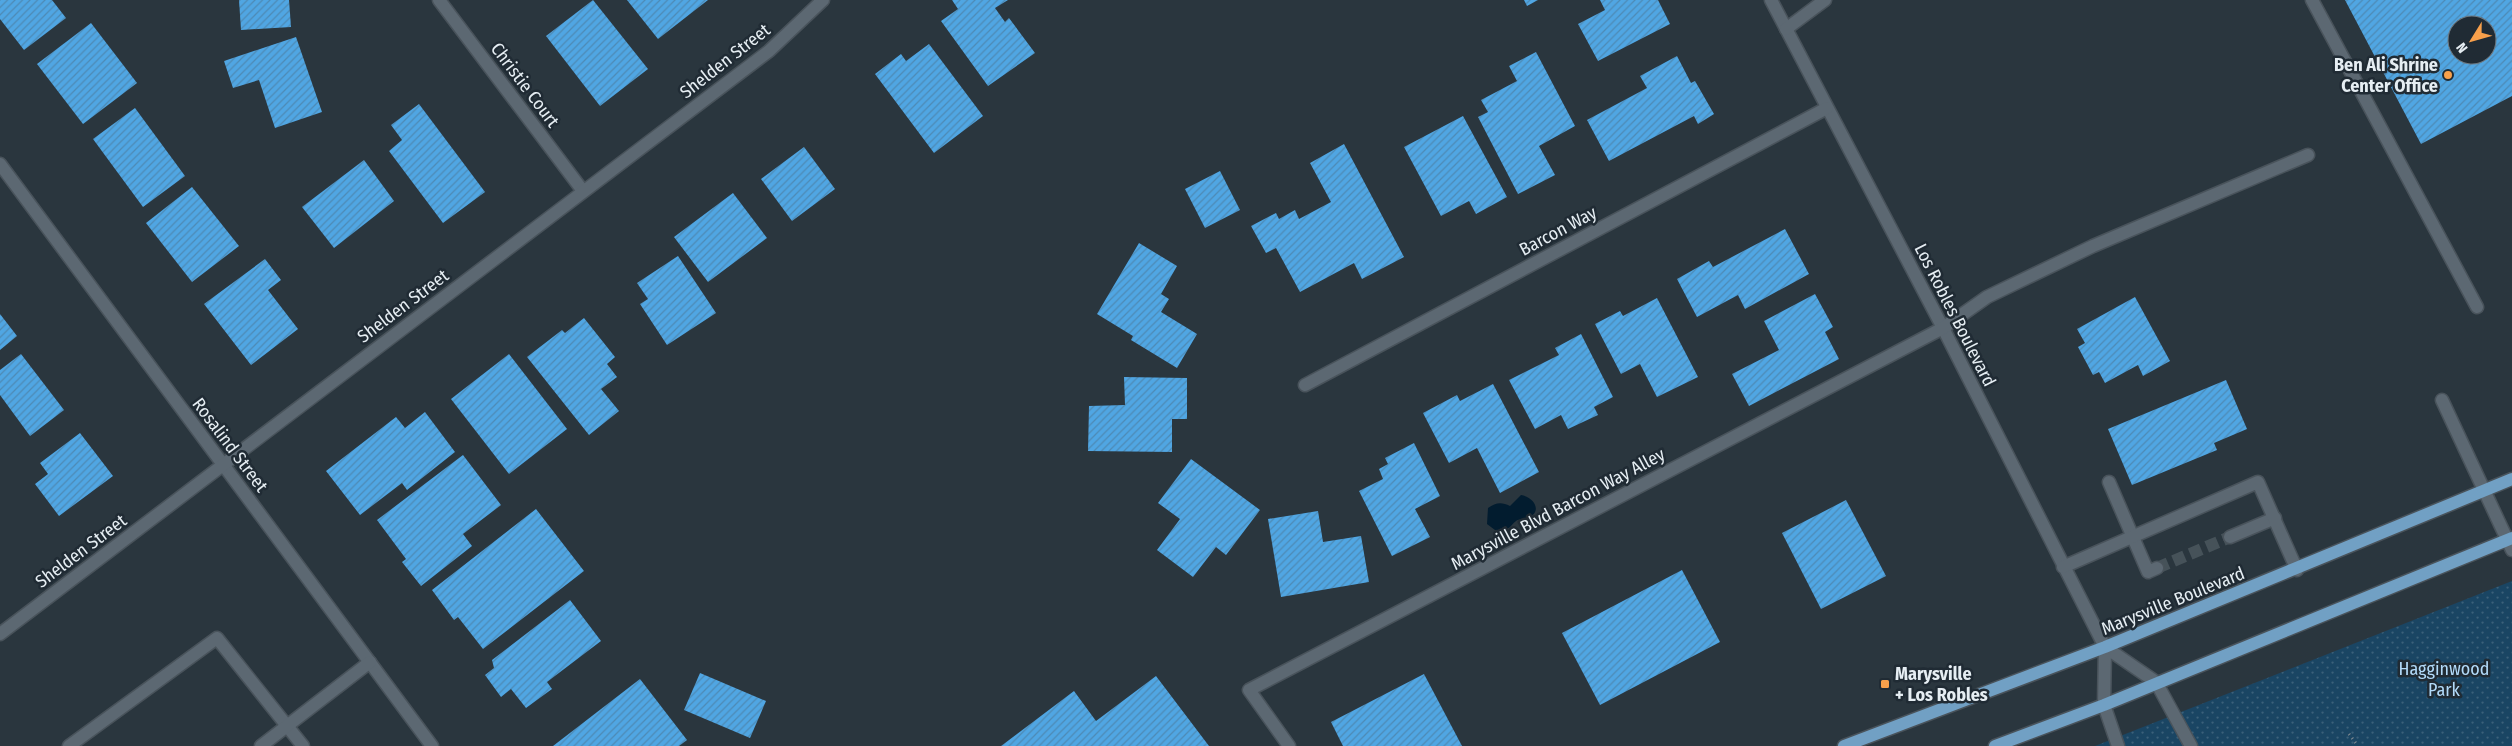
<svg xmlns="http://www.w3.org/2000/svg" width="2512" height="746" viewBox="0 0 2512 746" font-family="'Fira Sans Condensed',sans-serif">
<style>
.park{fill:url(#park-dots)}
.water{fill:#021c2f}
.building{fill:url(#building-hatch);fill-rule:evenodd}
.lines{fill:none;stroke-linecap:round;stroke-linejoin:round}
.minor-tunnel{stroke:#465259;stroke-width:12;stroke-dasharray:12 6;stroke-linecap:butt}
.minor-casing{stroke:#49535b;stroke-width:15}
.major-casing{stroke:#49535b;stroke-width:15}
.path{stroke:#818b92;stroke-width:3;stroke-dasharray:1 4;stroke-linecap:butt}
.minor{stroke:#5c6872;stroke-width:12}
.major{stroke:#71a0c4;stroke-width:12}
.poi-dot{fill:#f8a04b;stroke:#202b34;stroke-width:2}
.labels{text-anchor:middle;stroke-width:5;stroke-linejoin:round;paint-order:stroke}
.street-label{font-size:18px;fill:#e6eef3;stroke:#202b34}
.poi-label{font-size:18px;font-weight:bold;fill:#e6eef3;stroke:#202b34;text-anchor:end}
.park-label{font-size:18px;fill:#b2daf9;stroke:#202b34}
</style>
<defs>
<pattern id="park-dots" width="8" height="8" patternUnits="userSpaceOnUse" patternTransform="scale(1.25)"><rect width="8" height="8" fill="#1a4563"/><path d="M2 2h.1M6 6h.1" fill="none" stroke="#3b607a" stroke-width="1.8" stroke-linecap="round"/></pattern>
<pattern id="building-hatch" width="6" height="6" patternUnits="userSpaceOnUse" patternTransform="scale(1.25)"><rect width="6" height="6" fill="#50a6e3"/><path d="M-1 1l2-2M0 6l6-6M5 7l2-2" fill="none" stroke="#4d8ab5"/></pattern>
</defs>
<rect width="100%" height="100%" fill="#2a363e"/>
<path class="park" d="M2512,581V746H2095Z"/>
<path class="water" d="M1521,495C1535,497 1543,513 1527,518C1523,520 1519,518 1516,521C1513,523 1511,527 1507,529L1495,530L1487,524L1488,508C1496,502 1502,502 1510,506Z"/>
<g class="building">
<path d="M0,0H52L66,18L24,50L0,19Z"/>
<path d="M239,0H289L291,27L241,30Z"/>
<path d="M593,0L648,69L600,106L546,36Z"/>
<path d="M627,0H708L658,39Z"/>
<path d="M952,0H1008L995,8L1005,22L1009,18L1035,53L988,86L941,21L958,9Z"/>
<path d="M1524,0H1538L1527,6Z"/>
<path d="M1600,0H1658L1670,24L1598,61L1578,24L1605,10Z"/>
<path d="M2345,0H2512V96L2421,144ZM2457,25H2487V55H2457Z"/>
<path d="M91,23L137,83L83,124L37,64Z"/>
<path d="M296,37L322,112L275,128L259,80L233,88L224,61Z"/>
<path d="M929,44L983,116L934,153L875,74L901,54L906,61Z"/>
<path d="M1536,52L1575,126L1539,146L1555,175L1518,194L1478,117L1488,112L1481,100L1517,81L1509,66Z"/>
<path d="M1677,56L1691,83L1695,81L1714,114L1698,124L1694,116L1609,161L1587,120L1647,88L1640,76Z"/>
<path d="M419,104L485,192L443,223L389,151L402,140L391,125Z"/>
<path d="M135,108L185,176L143,207L93,139Z"/>
<path d="M1463,116L1507,197L1476,214L1469,201L1441,216L1404,147Z"/>
<path d="M1344,144L1404,257L1362,279L1354,263L1300,292L1276,248L1266,253L1251,226L1276,213L1279,219L1295,210L1299,219L1331,202L1310,163Z"/>
<path d="M804,147L835,189L792,221L761,179Z"/>
<path d="M364,160L394,201L334,248L302,207Z"/>
<path d="M1220,171L1240,210L1205,228L1185,189Z"/>
<path d="M192,187L239,246L192,282L146,223Z"/>
<path d="M733,193L767,238L708,282L674,237Z"/>
<path d="M1785,229L1809,274L1745,309L1738,295L1697,317L1677,279L1709,261L1713,267Z"/>
<path d="M1139,243L1177,266L1161,294L1169,299L1161,312L1197,334L1177,368L1131,340L1133,336L1097,314Z"/>
<path d="M678,256L716,313L667,345L640,304L648,299L637,283Z"/>
<path d="M265,259L281,280L268,290L298,329L251,365L204,304Z"/>
<path d="M1815,294L1833,327L1825,332L1839,359L1749,406L1732,374L1779,350L1764,321Z"/>
<path d="M2135,297L2170,361L2143,376L2138,365L2105,383L2099,372L2093,375L2078,347L2085,343L2077,329Z"/>
<path d="M1657,298L1698,377L1657,397L1640,364L1621,374L1595,324L1620,311L1623,316Z"/>
<path d="M0,314L17,336L0,350Z"/>
<path d="M584,318L615,357L607,364L617,377L601,389L619,411L589,435L527,357L562,330L565,333Z"/>
<path d="M1581,334L1613,397L1594,407L1598,415L1568,429L1561,415L1535,429L1509,380L1559,355L1555,348Z"/>
<path d="M21,354L64,410L30,436L0,395V370Z"/>
<path d="M509,354L567,429L509,474L451,399Z"/>
<path d="M1124,377L1187,378V419H1172V452L1088,451L1089,406L1125,405Z"/>
<path d="M2226,380L2247,429L2214,443L2217,450L2132,485L2108,429Z"/>
<path d="M1493,384L1539,472L1500,493L1477,448L1449,463L1423,413L1457,395L1460,401Z"/>
<path d="M425,412L455,452L407,490L402,483L360,515L326,471L396,417L405,428Z"/>
<path d="M80,433L113,476L59,516L35,484L48,474L40,463Z"/>
<path d="M1414,443L1440,496L1415,509L1430,537L1392,556L1359,491L1383,479L1379,469L1388,464L1385,458Z"/>
<path d="M463,455L501,505L463,534L472,546L421,586L402,562L406,559L377,520Z"/>
<path d="M1191,459L1260,510L1226,555L1216,547L1193,577L1157,550L1180,519L1158,503Z"/>
<path d="M1846,500L1886,576L1821,609L1782,533Z"/>
<path d="M536,509L584,571L483,649L458,617L454,620L432,590Z"/>
<path d="M1318,511L1323,542L1361,536L1369,582L1281,597L1268,519Z"/>
<path d="M1682,570L1720,642L1600,705L1562,633Z"/>
<path d="M570,600L601,641L547,682L552,689L526,708L511,689L501,697L485,675L494,668L492,660Z"/>
<path d="M700,673L766,701L750,738L684,710Z"/>
<path d="M1424,674L1462,746H1343L1331,722Z"/>
<path d="M1156,676L1209,746H1001L1074,691L1096,721Z"/>
<path d="M640,679L687,740L679,746H553Z"/>
</g>
<g class="lines">
<path class="minor-tunnel" d="M2157,568L2230,537"/>
<g class="minor-casing">
<g id="minor">
<path d="M439,0L583,191"/>
<path d="M1771,0L1943,328L2105,647L2156,682L2191,746"/>
<path d="M2312,0L2477,307"/>
<path d="M1786,29L1825,0"/>
<path d="M0,164L432,746"/>
<path d="M1305,385L1827,108"/>
<path d="M2442,400L2512,550"/>
<path d="M2109,482L2148,572L2157,568"/>
<path d="M2230,537L2275,518"/>
<path d="M2063,567L2258,482L2297,570"/>
<path d="M0,634L769,51L823,0"/>
<path d="M2105,647L2104,705L2118,746"/>
<path d="M69,746L217,638L303,746"/>
<path d="M261,746L370,662"/>
<path d="M1289,746L1249,690L1943,328L1987,297L2093,246L2308,155"/>
</g>
</g>
<g class="major-casing">
<g id="major">
<path d="M1844,746L2105,647L2512,479"/>
<path d="M1995,746L2104,705L2512,538"/>
</g>
</g>
<path class="path" d="M2349,734L2358,746"/>
<use href="#minor" class="minor"/>
<use href="#major" class="major"/>
</g>
<g class="poi-dot">
<circle cx="2448" cy="75" r="5"/>
<rect x="1880" y="679" width="10" height="10" rx="2.5"/>
</g>
<g class="labels">
<g class="street-label">
<text transform="translate(725 61) rotate(-38)" y="6">Shelden Street</text>
<text transform="translate(525 85) rotate(53)" y="6">Christie Court</text>
<text transform="translate(1558 231) rotate(-28)" y="6">Barcon Way</text>
<text transform="translate(403 306) rotate(-37)" y="6">Shelden Street</text>
<text transform="translate(1955 315) rotate(63)" y="6">Los Robles Boulevard</text>
<text transform="translate(230 445) rotate(53)" y="6">Rosalind Street</text>
<text transform="translate(1558 509) rotate(-28)" y="6">Marysville Blvd Barcon Way Alley</text>
<text transform="translate(81 551) rotate(-37)" y="6">Shelden Street</text>
<text transform="translate(2173 601) rotate(-22)" y="6">Marysville Boulevard</text>
</g>
<g class="poi-label">
<text x="2438" y="71">Ben Ali Shrine<tspan x="2438" dy="21">Center Office</tspan></text>
<text x="1895" y="680" text-anchor="start">Marysville<tspan x="1895" dy="21">+ Los Robles</tspan></text>
</g>
<g class="park-label">
<text x="2444" y="675">Hagginwood<tspan x="2444" dy="21">Park</tspan></text>
</g>
</g>
<g transform="translate(2472 40) rotate(233)"><circle r="24" fill="#202b34" stroke="#6f7980"/>
<path d="M0-4L9 19L0 12L-9 19Z" fill="#f8a04b"/>
<text y="-8" font-size="14" font-weight="bold" text-anchor="middle" fill="#e6eef3">N</text>
</g>
</svg>
